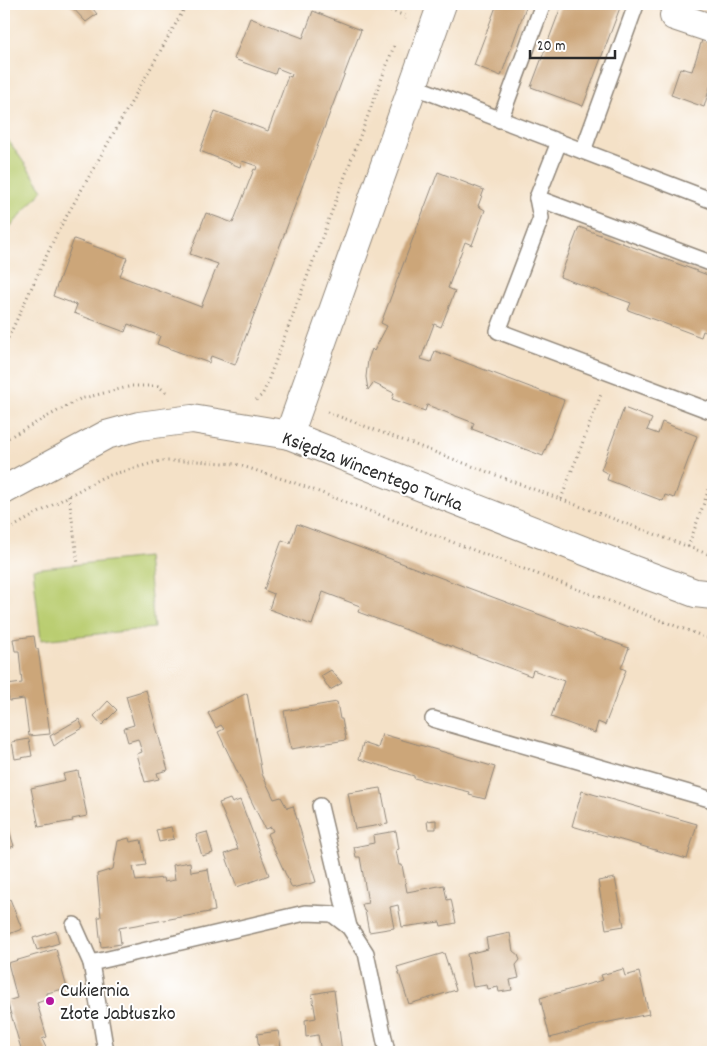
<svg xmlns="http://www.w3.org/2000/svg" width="717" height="1056" viewBox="0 0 717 1056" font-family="Dekko,sans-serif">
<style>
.green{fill:#bacd71;stroke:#727c4e}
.building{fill:#cca679}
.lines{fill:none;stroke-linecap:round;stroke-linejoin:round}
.service-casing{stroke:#908679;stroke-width:18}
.minor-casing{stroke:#908679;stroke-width:30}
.path{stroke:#908679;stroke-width:3;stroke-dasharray:1 4;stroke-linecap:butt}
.service{stroke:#fff;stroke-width:15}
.minor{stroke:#fff;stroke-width:28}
.poi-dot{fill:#b5179e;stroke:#fff;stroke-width:2}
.labels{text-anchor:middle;stroke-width:4;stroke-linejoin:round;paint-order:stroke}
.street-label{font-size:20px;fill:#2b2b2b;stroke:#fff}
.poi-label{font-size:20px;fill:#2b2b2b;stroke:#fff;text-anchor:start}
</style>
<rect width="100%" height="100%" fill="#fff"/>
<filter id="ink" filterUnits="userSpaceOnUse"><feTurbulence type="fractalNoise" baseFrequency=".02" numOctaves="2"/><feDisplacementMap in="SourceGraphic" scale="10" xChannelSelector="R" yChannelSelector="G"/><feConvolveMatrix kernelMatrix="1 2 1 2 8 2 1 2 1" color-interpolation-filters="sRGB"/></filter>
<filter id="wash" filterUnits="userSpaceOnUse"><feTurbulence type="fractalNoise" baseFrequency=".0096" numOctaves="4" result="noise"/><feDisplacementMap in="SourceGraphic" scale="20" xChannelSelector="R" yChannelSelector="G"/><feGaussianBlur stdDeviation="1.12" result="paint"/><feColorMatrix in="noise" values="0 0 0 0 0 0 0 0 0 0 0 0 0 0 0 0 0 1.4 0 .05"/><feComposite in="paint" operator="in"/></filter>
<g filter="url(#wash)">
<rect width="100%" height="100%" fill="#f4e1c7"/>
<g class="green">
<path d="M4,134L43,190L12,225L4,231Z"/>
<path d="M147,557L154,628L41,640L33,569Z"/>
</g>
<g id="blocks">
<g class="building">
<path d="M69,4H89L97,14L86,22Z"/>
<path d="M497,4H527L501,76L474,65Z"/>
<path d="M562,4H616L621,5L583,106L531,87Z"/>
<path d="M313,11L361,30L235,365L211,356L209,363L157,344L160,336L128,324L125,332L74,313L77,305L53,296L74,239L127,258L120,276L201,307L218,264L190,254L206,213L233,223L254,169L256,170L257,166L242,161L240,167L200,151L215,111L268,131L288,76L291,77L292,74L277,68L275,74L234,59L250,18L303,38Z"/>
<path d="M702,40L713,43V85L711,84L704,107L671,95L680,68L692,71Z"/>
<path d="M438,172L484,190L478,206L485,210L472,245L465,242L448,288L455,291L441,327L434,324L421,359L431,362L435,351L564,400L543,456L472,429L474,423L427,405L425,411L392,399L394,393L373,383L368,390L366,377L368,360L372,349L374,351L387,326L381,323Z"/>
<path d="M579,227L713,277V335L703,331L701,337L628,310L631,303L560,277Z"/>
<path d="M624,408L652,419L647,430L658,434L662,422L697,436L674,498L665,495L663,501L608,480H607L609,474L601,470Z"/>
<path d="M297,524L629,648L621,668L626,670L605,725L598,722L595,733L551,717L564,681L533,670L531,676L358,612L360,606L323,592L312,625L269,609L274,594L264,590L282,540L290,543Z"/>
<path d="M34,636L36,649H38L39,656L50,734L29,736L24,699L9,701L7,685L22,683L19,651H15L13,639Z"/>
<path d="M331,670L342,683L330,690L321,676Z"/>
<path d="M146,690L168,770L157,773L159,779L145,782L137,754L142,752L138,739L128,742L124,728L134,725L126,696Z"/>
<path d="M247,693L262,774L274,799L281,797L287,808L293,806L316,882L292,888L267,834L273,831L271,827L265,829L218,732L224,729L221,725L216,728L208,713Z"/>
<path d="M108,701L117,710L102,725L94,716Z"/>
<path d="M337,702L340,719H342L346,740L291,749L284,711Z"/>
<path d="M79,719L83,728L65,738L54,746L50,736Z"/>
<path d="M382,734L495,767L485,799L469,795L470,792L414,778V776L359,759L363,743L378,748Z"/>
<path d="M29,739L32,756L15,759L12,742Z"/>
<path d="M78,771L87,816L72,819L73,821L39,827L31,788L65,780L63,774Z"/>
<path d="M381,788L388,824L355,829L348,793Z"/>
<path d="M582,791L697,824L687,859L572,826Z"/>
<path d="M230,799L232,803L240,800L269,875L237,887L225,854L238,849L219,803Z"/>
<path d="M4,814L14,846L4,850Z"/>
<path d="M436,820V829H428L427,821Z"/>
<path d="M171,827L174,839L159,842L156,830Z"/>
<path d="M396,831L399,849L396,850L399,865H402L407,892L444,885L447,900L451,899L456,923L441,926L440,922L402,927L398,905L390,907L394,928L369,932L365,911H364L362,904L368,903L360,857H356L354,847L374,843L373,835Z"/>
<path d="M207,832L213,853L202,856L196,835Z"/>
<path d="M129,838L130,842L141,840L146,865L133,867L136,881L163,878L164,882L175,880L173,865L190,862L191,872L208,869L215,911L119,928L121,944L101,947L98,917H101L97,874L113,869L118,841Z"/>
<path d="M615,878L624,926L606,929L598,881Z"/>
<path d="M10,899L22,929L4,936V901Z"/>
<path d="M56,931L59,943L37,950L33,938Z"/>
<path d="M510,933L513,951L518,955L520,960L516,965L519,978L510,980L512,990L499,992L498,987L488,989L487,985L473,987L467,954L488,949L486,938Z"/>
<path d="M56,949L67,988L47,993L48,999L37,1003L47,1037L42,1039L48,1052H22L7,1001L17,998L8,963Z"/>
<path d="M444,953L456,990L409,1004L397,967Z"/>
<path d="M623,969L625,976L639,972L649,1014L599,1024L550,1038L540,998L603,980L601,975Z"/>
<path d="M334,990L342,1052H321L318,1035L306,1037L305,1020L316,1018L312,994Z"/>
<path d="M278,1031L282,1052H273V1048L259,1049L257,1034Z"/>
</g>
</g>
</g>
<g filter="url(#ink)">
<use href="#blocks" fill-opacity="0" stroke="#908679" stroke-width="1"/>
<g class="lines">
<g class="service-casing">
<g id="service">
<path d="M413,86L713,201"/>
<path d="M500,120L543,4"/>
<path d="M559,142L537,198L541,218L498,331L713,412"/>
<path d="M583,151L636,5"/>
<path d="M537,198L713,264"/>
<path d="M433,719L713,800"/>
<path d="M320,806L349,927"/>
<path d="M74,925L91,963"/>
<path d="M106,1052L91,963L305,913L332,914L349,927L366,953L387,1052"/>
</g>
</g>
<g class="minor-casing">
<g id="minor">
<path d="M674,16L713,29"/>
<path d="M289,435L442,4"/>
<path d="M4,490L106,435L139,426L192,419L289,435L623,566L695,593L713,595"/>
</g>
</g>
<g class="path">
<path d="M371,4L406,16L405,19"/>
<path d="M4,347L57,233L187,4"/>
<path d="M256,400L262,395L265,389L394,46"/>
<path d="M327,412L713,556"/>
<path d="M4,440L80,399L132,386H158L167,393"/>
<path d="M69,496L78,564"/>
<path d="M561,499L602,392"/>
<path d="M4,532L103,477L160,461H196L236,464L295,483L713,640"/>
<path d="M688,547L713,478"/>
</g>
<use href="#service" class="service"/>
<use href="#minor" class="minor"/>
</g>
</g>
<circle class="poi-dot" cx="50" cy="1001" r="5"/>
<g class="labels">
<g class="street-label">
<text transform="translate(373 470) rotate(21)" y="7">Księdza Wincentego Turka</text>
</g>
<g class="poi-label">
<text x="60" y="996">Cukiernia<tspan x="60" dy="23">Złote Jabłuszko</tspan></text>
</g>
</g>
<rect width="717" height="1056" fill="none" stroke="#fff" stroke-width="20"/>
<path d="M530 50v8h85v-8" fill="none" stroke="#2b2b2b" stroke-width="2.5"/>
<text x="537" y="50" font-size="15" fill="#2b2b2b" stroke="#ffffff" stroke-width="4" paint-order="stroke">20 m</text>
</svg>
